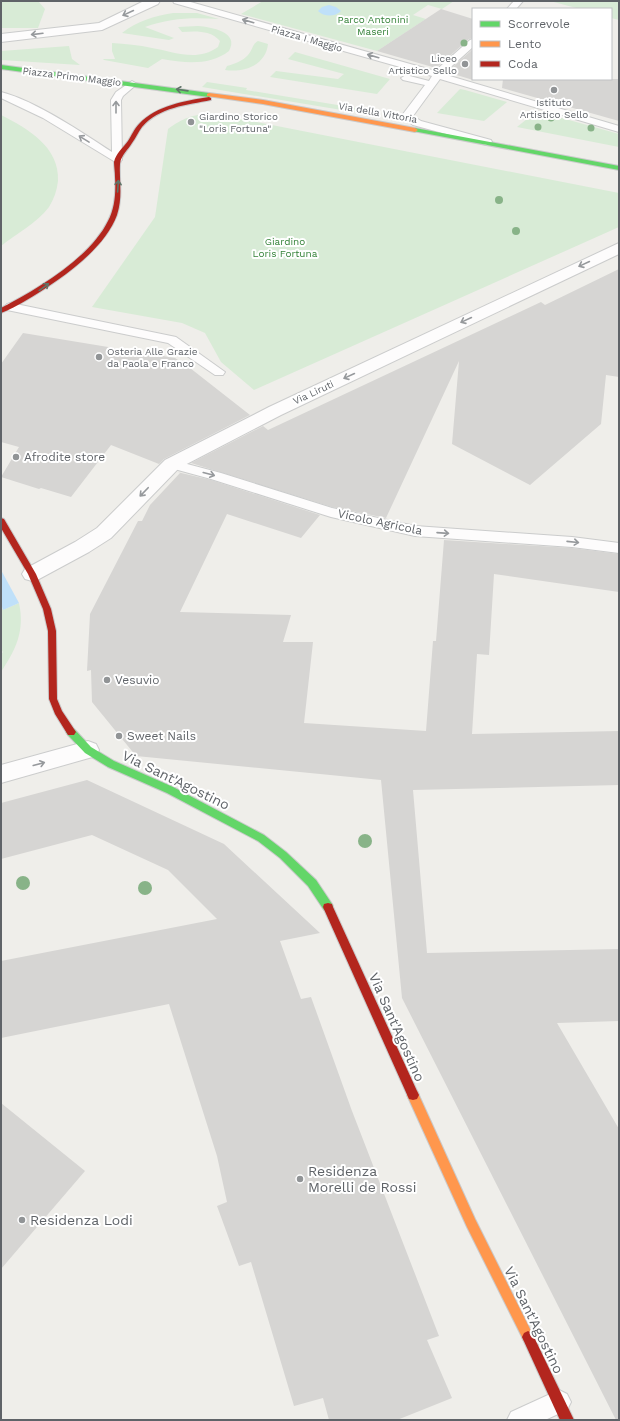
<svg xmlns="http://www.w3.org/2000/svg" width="620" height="1421" viewBox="0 0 620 1421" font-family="'Work Sans',sans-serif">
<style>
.green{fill:#d8ebd6}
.water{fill:#bfe0f9}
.building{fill:#d6d5d3}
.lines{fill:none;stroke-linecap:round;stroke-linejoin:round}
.lane-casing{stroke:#cbcccc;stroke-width:2}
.street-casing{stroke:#cbcccc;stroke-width:2}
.fast-casing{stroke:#cacacb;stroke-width:2}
.slow-casing{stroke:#cacacb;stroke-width:2}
.jam-casing{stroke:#cacacb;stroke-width:2}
.lane{fill:#fdfcfc;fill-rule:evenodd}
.street{fill:#fdfcfc;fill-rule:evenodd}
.fast{fill:#63d668;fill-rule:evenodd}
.slow{fill:#ff974d;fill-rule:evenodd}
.jam{fill:#b3261e;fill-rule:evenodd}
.tree{fill:#88b388}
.oneway{stroke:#96999c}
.oneway2{stroke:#607468}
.poi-dot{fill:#919496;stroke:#fff;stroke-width:1.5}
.labels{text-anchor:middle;stroke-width:4;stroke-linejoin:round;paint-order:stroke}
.far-park-label{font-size:10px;fill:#348238;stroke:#fff}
.far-street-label{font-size:10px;fill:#5f6368;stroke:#fff}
.far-poi-label{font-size:10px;fill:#5f6368;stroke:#fff;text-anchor:start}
.poi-label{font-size:12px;fill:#5f6368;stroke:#fff;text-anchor:start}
.street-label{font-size:12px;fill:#5f6368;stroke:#fff}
.near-street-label{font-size:14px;fill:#5f6368;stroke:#fff}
.near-poi-label{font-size:14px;fill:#5f6368;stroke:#fff;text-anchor:start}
</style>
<rect width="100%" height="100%" fill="#efeeea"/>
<g class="green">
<path d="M1,1H38L45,9L38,28H1Z"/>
<path d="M263,1H454L442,9L428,5L413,15L426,19L377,51L241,14Z"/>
<path d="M550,1H600L604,2L619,1V20L611,18V9H580Z"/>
<path d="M173,13H197L219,19C193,17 169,18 145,27L174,38L169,40L122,33C137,21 154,16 173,13Z"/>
<path d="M198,26C211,27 240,32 229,51C210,66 185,63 162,59L148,68L104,60L103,59H115L112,51V43C125,44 139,45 152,48C175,52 197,62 218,47L220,41C211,30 195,31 182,32L178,27Z"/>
<path d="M258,41L268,44C266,65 244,73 225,70L227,66C234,64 243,61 248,55C253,50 252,44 258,41Z"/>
<path d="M69,46L72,59L80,65L1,60V51Z"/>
<path d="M295,52L390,79L377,94L270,77L276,71L338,79L344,74L288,59Z"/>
<path d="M207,82L247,88L246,90L374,111L372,115L202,87Z"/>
<path d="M460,89L465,90L507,102L484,121L437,113Z"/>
<path d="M537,111L619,134V147L517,127Z"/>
<path d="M211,113L619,193V227L254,390L221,362L205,333L182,323L92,307L155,217L168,129C183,118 192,115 211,113Z"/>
<path d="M1,115C27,128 60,147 58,181C57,190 54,199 49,207C37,223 17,233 1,246Z"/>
<path d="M19,603C25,631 16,649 1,672V654L3,652L1,650V604L3,610Z"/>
</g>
<g class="water">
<path d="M329,5L336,7L341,11C335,17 324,17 318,11L322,7Z"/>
<path d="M1,570L19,603L3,610L1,604Z"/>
</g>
<g class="building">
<path d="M441,9L473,19V38L469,39L436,68L377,51Z"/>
<path d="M473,49V80L447,72Z"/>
<path d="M503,79H619V121L502,88Z"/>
<path d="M619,269V377L606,375L601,424L530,485L452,444L459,361L386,518L332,507L191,463L263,426L268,430L541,302L545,305Z"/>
<path d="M23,333L175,358L190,368L250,415L164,459L159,464L111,445L71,497L41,488L39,489L1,477L19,447L1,442V364Z"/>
<path d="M177,472L211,480L320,515L301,538L227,514L180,612L291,615L283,642H313L304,723L426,731L433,641H436L444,540L572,548L619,554V592L494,574L489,655L477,654L472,734L619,731V785L413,790L427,953L619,949V1021L557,1023L619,1129V1420H616L402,998L381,780L136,756L92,702L91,670L87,671L90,614L138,521H142L150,505L180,473Z"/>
<path d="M87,780L224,844L320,933L280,941L301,999L311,997L352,1111L439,1336L427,1340L452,1398L397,1420H329L323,1398L294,1406L251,1262L239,1266L217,1206L227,1202L217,1156L169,1004L1,1038V961L217,919L168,870L92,835L1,859V803Z"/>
<path d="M1,1103L85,1171L1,1269Z"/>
</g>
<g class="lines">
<g class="lane-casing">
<g id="lane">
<path d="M173,1H187L435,71L470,40L473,39V47L443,74L619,126V132L440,79L413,116L421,121L491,140L492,142L487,145L413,125L405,119L403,114L425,85L403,80L401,78L406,75L429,81L432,76L174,3Z"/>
<path d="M514,1H523L516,9H507Z"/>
<path d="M132,81L137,84L123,96L121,100L122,160L117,163L43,118L1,98V92C36,101 81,132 112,152L111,100L116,92Z"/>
<path d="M11,303L176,337L225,372L223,375H215L168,343L7,310L5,307L7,304Z"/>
<path d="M172,460L221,473L332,508L415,526L572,537L619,543V553L572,547L415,536L331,517L211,479L167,467L165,464L167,461Z"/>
<path d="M559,1390L567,1394L571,1402L567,1410L545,1420H507L511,1412Z"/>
</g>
</g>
<g class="street-casing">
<g id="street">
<path d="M144,1H160L158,4L102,30L1,42V34L99,23Z"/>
<path d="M619,243V254L281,415L179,468L111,538L89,552L39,579L32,581L25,579L22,574L25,569L75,542L97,528L165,460L269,407Z"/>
<path d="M88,741L96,744L99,750L96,756L1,783V765Z"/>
</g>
</g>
<g class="fast-casing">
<g id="fast">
<path d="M1,65L209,93L212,95L209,97L1,69Z"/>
<path d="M415,128L619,166V170L413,131V129Z"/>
<path d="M71,728L74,729L91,747L114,761L173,787L264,835L286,852L316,880L332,904L333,907L332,910L328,911L324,910L308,886L280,858L258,841L167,793L108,767L85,753L68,735L66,732L68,729Z"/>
</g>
</g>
<g class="slow-casing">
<g id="slow">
<path d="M209,93L263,100L415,128L418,130L415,132L263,104L207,96V94Z"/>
<path d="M413,1090L417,1091L475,1219L534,1337L532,1341L528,1343L524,1341L467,1227L407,1095L409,1091Z"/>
</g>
</g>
<g class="jam-casing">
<g id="jam">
<path d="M209,97L211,98V100C187,105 159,107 142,127C138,132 136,138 132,143C128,150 121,155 120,164C119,181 123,197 117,215C104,251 57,282 25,301C18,305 9,310 1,313V308C36,290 90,258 108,221C115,208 116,192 115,177C115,172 114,166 114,162C116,153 123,148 128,141C132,135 134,129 139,124C157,105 185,101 209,97Z"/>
<path d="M1,518L4,519L36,574L51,609L56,631L57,699L62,711L76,732L74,735H68L55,714L49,699L48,631L43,609L28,574L1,528Z"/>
<path d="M328,903L332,904L333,907L417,1091L419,1095L417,1099L413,1100L409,1099L323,907L324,904Z"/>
<path d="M528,1331L532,1333L574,1420H560L522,1337L524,1333Z"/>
</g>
</g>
<use href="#lane" class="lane"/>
<use href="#street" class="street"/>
<use href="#fast" class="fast"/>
<use href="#slow" class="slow"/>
<use href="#jam" class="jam"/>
</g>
<g class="tree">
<circle cx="464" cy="43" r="3.5"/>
<circle cx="551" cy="118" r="3.5"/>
<circle cx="538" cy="127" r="3.5"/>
<circle cx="591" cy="128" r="3.5"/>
<circle cx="499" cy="200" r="4"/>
<circle cx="516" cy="231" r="4"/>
<circle cx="365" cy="841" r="7"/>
<circle cx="23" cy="883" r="7"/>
<circle cx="145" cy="888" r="7"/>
</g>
<defs><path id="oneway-shaft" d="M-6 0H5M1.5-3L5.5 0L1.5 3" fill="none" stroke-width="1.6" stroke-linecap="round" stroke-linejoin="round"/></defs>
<g class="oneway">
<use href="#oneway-shaft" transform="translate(128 13) rotate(155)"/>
<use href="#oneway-shaft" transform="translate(248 21) rotate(-164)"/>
<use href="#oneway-shaft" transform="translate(37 34) rotate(173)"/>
<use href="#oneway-shaft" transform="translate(373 56) rotate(-164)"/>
<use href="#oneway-shaft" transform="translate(116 107) rotate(-90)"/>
<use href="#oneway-shaft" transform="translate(84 139) rotate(-148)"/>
<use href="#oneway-shaft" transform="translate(584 264) rotate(155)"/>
<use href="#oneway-shaft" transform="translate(466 320) rotate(155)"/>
<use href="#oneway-shaft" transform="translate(349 376) rotate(155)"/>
<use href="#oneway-shaft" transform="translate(209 474) rotate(15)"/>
<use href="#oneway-shaft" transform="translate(144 492) rotate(134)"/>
<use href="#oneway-shaft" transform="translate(443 533) rotate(4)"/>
<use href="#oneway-shaft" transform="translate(573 542) rotate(6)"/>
<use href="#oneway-shaft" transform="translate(39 764) rotate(-15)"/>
</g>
<g class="oneway2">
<use href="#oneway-shaft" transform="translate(182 90) rotate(-172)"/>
<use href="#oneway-shaft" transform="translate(118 186) rotate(-86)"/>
<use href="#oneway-shaft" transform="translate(44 287) rotate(-36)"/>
</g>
<g class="poi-dot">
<circle cx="465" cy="64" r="4"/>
<circle cx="554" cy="90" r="4"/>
<circle cx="191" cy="122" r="4"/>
<circle cx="99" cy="357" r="4"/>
<circle cx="16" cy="457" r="4"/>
<circle cx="107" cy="680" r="4"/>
<circle cx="119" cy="736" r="4"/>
<circle cx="300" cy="1179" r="4"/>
<circle cx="22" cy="1220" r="4"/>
</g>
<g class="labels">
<g class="far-park-label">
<text x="373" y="23">Parco Antonini<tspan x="373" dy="12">Maseri</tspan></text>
<text x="285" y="245">Giardino<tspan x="285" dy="12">Loris Fortuna</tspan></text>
</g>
<g class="far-street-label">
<text transform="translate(307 38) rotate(16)" y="4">Piazza I Maggio</text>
<text transform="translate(72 76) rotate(7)" y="4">Piazza Primo Maggio</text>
<text transform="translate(378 112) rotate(10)" y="4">Via della Vittoria</text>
<text transform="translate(313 392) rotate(-25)" y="4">Via Liruti</text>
</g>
<g class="far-poi-label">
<text x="457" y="62" text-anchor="end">Liceo<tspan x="457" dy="12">Artistico Sello</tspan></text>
<text x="554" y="106" text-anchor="middle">Istituto<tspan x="554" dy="12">Artistico Sello</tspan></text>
<text x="199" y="120">Giardino Storico<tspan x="199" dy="12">"Loris Fortuna"</tspan></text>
<text x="107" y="355">Osteria Alle Grazie<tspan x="107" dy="12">da Paola e Franco</tspan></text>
</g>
<g class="poi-label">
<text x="24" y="461">Afrodite store</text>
<text x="115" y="684">Vesuvio</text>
<text x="127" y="740">Sweet Nails</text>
</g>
<g class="street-label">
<text transform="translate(380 522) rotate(12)" y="4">Vicolo Agricola</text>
</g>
<g class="near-street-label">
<text transform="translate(176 780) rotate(26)" y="5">Via Sant'Agostino</text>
<text transform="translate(397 1027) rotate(66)" y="5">Via Sant'Agostino</text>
<text transform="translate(534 1320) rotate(64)" y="5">Via Sant'Agostino</text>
</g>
<g class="near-poi-label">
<text x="308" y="1176">Residenza<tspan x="308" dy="16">Morelli de Rossi</tspan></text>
<text x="30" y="1225">Residenza Lodi</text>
</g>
</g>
<rect width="620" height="1421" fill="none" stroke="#5f6368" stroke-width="4"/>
<rect x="472" y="8" width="140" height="72" fill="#ffffff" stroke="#bfc1c3"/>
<rect x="480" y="21" width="20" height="6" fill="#63d668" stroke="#bfc1c3"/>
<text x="508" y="28" font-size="12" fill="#5f6368">Scorrevole</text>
<rect x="480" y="41" width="20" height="6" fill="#ff974d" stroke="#bfc1c3"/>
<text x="508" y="48" font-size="12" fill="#5f6368">Lento</text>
<rect x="480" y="61" width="20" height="6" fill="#b3261e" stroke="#bfc1c3"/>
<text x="508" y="68" font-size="12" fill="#5f6368">Coda</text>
</svg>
